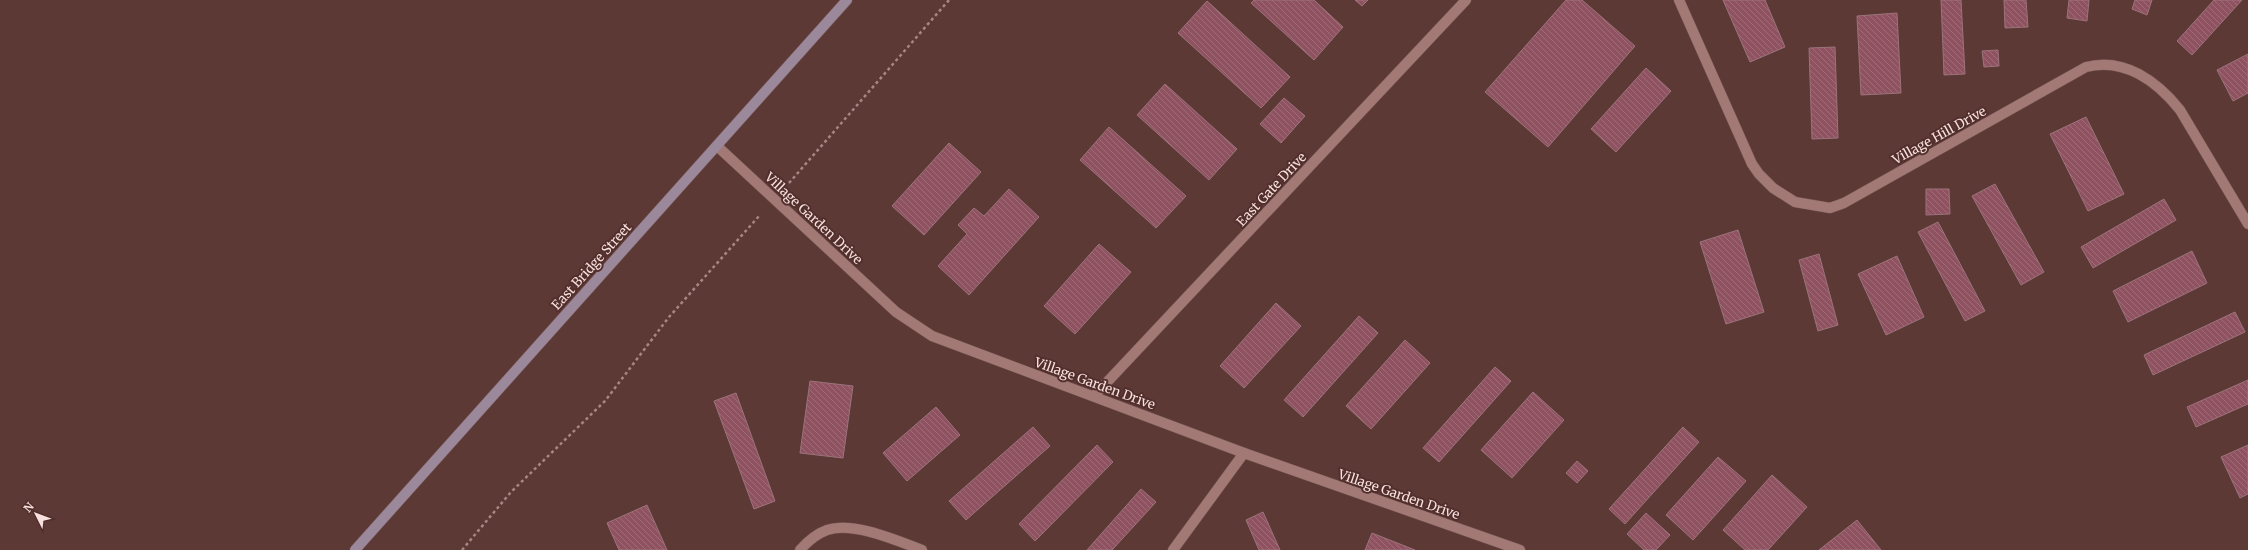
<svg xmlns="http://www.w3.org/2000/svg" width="2248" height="550" viewBox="0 0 2248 550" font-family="Merriweather,serif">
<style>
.building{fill:url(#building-back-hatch);stroke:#9b737b}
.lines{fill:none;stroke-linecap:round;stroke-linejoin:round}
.street-casing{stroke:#745653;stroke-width:11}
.secondary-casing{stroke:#745653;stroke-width:11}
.path{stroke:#a58784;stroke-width:2.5;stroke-dasharray:3 3;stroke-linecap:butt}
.street{stroke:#a27975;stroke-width:10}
.secondary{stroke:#9b889b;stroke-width:10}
.labels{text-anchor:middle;stroke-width:4;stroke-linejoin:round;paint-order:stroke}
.street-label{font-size:13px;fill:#f7e0dd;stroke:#522f2c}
</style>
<defs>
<pattern id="building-back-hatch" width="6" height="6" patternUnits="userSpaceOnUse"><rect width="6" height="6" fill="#8f5260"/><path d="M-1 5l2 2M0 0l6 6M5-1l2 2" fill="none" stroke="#a06b76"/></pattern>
</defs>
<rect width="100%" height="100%" fill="#5d3936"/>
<g class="building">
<path d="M1254,0H1314L1343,27L1314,60L1251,3Z"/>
<path d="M1355,0H1368L1362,6Z"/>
<path d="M1566,0H1582L1635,46L1548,147L1485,92Z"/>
<path d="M1723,0H1765L1785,47L1750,62Z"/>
<path d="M1941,0H1961L1965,74L1944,75Z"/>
<path d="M2004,0H2026L2028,27L2005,28Z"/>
<path d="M2069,0H2089L2087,21L2067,18Z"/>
<path d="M2135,0H2152L2147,15L2132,9Z"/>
<path d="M2214,0H2242L2192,55L2177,41Z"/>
<path d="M1207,1L1290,77L1261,108L1178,33Z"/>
<path d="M1897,13L1901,93L1861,95L1857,16Z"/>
<path d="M1835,47L1838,138L1812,139L1809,48Z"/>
<path d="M1998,50L1999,66L1984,67L1982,51Z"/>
<path d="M2248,54V93L2233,101L2217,70Z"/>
<path d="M1646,68L1671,91L1616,152L1591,129Z"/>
<path d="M1165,84L1237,149L1209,180L1137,115Z"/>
<path d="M1284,98L1305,116L1281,143L1260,124Z"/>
<path d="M2086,117L2124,194L2088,211L2050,134Z"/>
<path d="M1109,127L1186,196L1156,228L1080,160Z"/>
<path d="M949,143L981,172L924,235L892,206Z"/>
<path d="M1995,184L2044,272L2021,285L1972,196Z"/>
<path d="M1009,189L1039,217L969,295L938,266L967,234L958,225L974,208L984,216Z"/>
<path d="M1926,189H1949L1950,214L1926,215Z"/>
<path d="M2164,199L2176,220L2093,268L2081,247Z"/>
<path d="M1938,222L1985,311L1965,321L1918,232Z"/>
<path d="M1738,230L1764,312L1726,324L1700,242Z"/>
<path d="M1099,244L1131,272L1075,334L1044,306Z"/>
<path d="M2192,251L2207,283L2128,322L2113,291Z"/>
<path d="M1819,254L1838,325L1818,331L1799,260Z"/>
<path d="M1897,256L1924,317L1886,335L1858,274Z"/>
<path d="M1276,303L1301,326L1244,388L1220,366Z"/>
<path d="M2235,312L2245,332L2153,375L2144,355Z"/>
<path d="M1359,316L1378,333L1303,417L1284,400Z"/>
<path d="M1405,340L1430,363L1371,429L1346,406Z"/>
<path d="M1495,367L1511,381L1439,462L1423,448Z"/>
<path d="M2248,380V404L2196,427L2187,407Z"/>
<path d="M810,381L853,386L843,458L800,453Z"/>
<path d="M1533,392L1564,420L1512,478L1481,450Z"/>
<path d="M736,393L775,501L754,509L714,401Z"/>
<path d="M936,407L960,435L907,481L883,453Z"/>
<path d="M1033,427L1050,446L966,520L949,501Z"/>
<path d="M1683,427L1699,442L1625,524L1609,509Z"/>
<path d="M1097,445L1113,462L1035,541L1019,524Z"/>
<path d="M2248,445V494L2240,498L2221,457Z"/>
<path d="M1718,457L1746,481L1693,540L1666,515Z"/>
<path d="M1577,461L1588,471L1577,483L1566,473Z"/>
<path d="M1772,475L1807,507L1768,550H1745L1723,530Z"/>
<path d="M1141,489L1156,502L1112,550H1087Z"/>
<path d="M647,505L667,550H619L607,523Z"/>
<path d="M1263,512L1280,550H1259L1246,520Z"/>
<path d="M1646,513L1670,535L1656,550H1644L1627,534Z"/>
<path d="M1857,520L1881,550H1819Z"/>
<path d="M1372,533L1415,550H1365Z"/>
</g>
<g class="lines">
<g class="street-casing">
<g id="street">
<path d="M1679,0L1752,164L1759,174L1773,188L1795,202L1830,208L1844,203L2086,67C2124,57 2157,81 2180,110L2248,224"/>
<path d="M717,146L896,312L932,336L1244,453L1520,550"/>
<path d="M1094,396L1466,0"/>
<path d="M800,550C808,541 816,534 827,530C853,521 898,541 922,550"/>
<path d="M1173,550L1244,453"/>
</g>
</g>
<g class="secondary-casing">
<path id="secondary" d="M355,550L847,0"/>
</g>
<g class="path">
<path d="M789,183L949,0"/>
<path d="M462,550L511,492L605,401L669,317L760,215"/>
</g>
<use href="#street" class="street"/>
<use href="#secondary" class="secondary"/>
</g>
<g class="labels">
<g class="street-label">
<text transform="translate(1939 135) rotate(-29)" y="5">Village Hill Drive</text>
<text transform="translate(1271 189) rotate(-47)" y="5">East Gate Drive</text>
<text transform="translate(814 218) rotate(43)" y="5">Village Garden Drive</text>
<text transform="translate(591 266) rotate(-48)" y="5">East Bridge Street</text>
<text transform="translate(1095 383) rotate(20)" y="5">Village Garden Drive</text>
<text transform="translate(1399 494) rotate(19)" y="5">Village Garden Drive</text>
</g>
</g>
<g transform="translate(36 514) rotate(312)" stroke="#522f2c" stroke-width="3" paint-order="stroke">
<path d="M0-3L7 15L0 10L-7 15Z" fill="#f7e0dd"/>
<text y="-6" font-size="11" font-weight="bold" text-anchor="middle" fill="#f7e0dd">N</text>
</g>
</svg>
